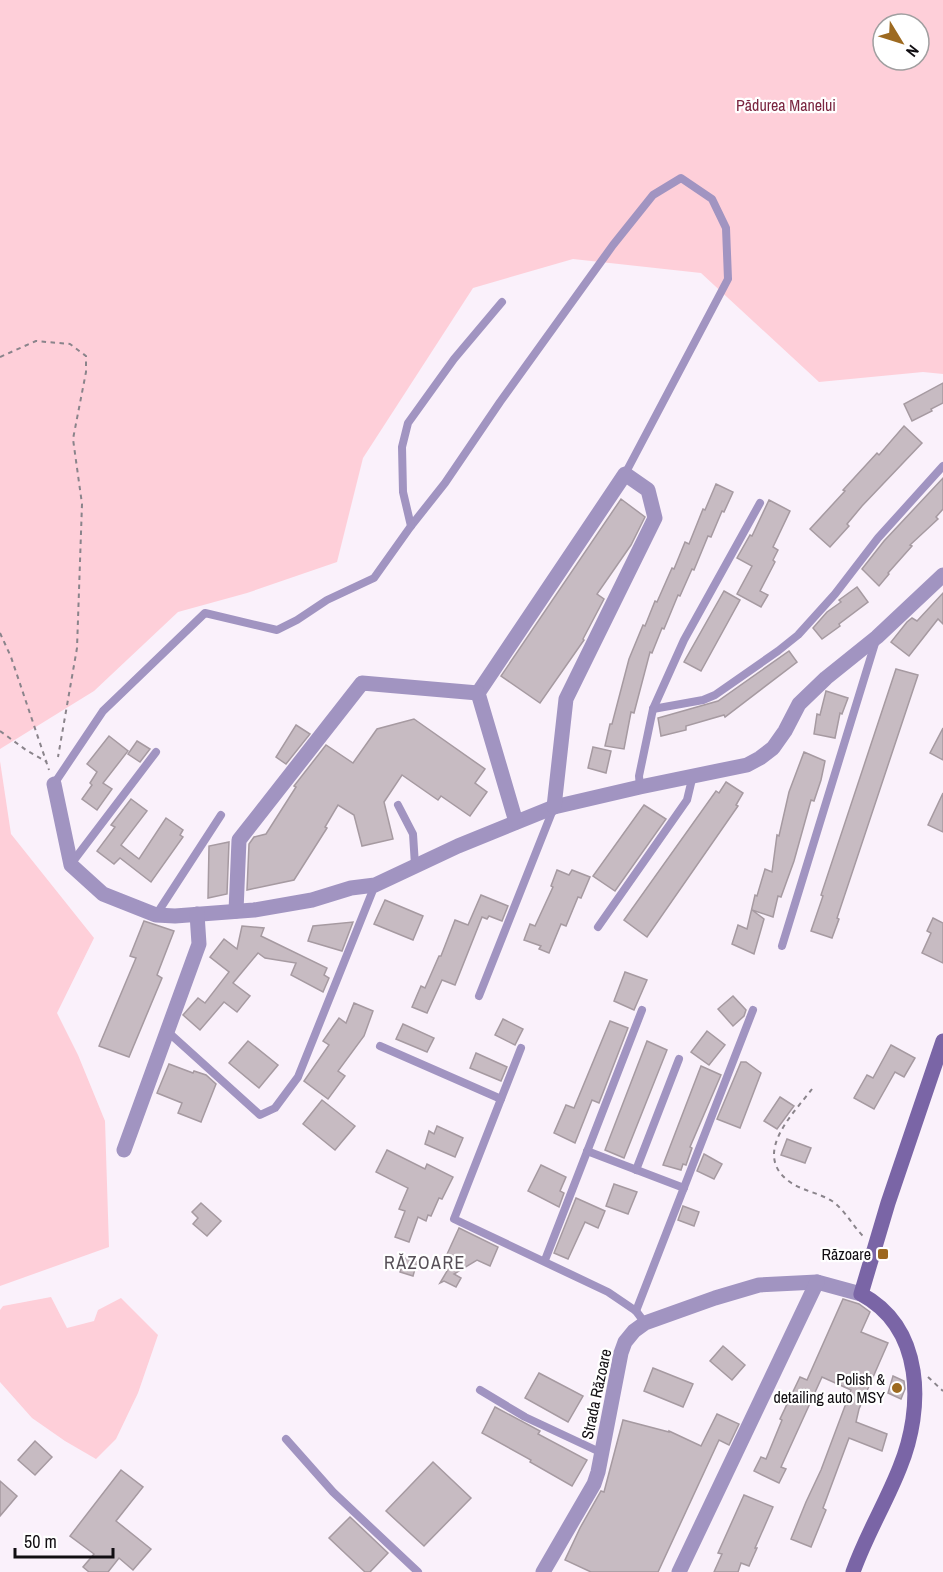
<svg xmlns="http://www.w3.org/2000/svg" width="943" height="1572" viewBox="0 0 943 1572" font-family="'Archivo Narrow',sans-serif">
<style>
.green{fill:#fecfd9;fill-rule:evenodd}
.building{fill:#c7bbc2;stroke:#a69aa1;stroke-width:1.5}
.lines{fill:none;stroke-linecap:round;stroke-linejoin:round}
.path{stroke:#8a848b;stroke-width:2;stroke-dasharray:4.5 4.5;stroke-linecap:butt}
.lane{stroke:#a194c1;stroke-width:8}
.street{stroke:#a194c1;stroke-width:15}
.secondary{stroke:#7a65a6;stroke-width:15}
.poi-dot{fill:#9d6a20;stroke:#fff;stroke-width:2}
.labels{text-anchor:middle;stroke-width:4.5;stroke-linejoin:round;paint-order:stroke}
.park-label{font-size:16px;fill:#7a2640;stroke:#fff}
.poi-label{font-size:16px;fill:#110e12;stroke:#fff;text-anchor:end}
.street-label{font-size:16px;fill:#110e12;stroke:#fff}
.neighbourhood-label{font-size:18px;letter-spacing:1.5px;fill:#564f57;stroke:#fff}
</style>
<rect width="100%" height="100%" fill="#faf1fb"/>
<g class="green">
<path d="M0,0H943V374L923,372L819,382L701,273L573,259L473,288L363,458L337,562L247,593L178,612L94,691L0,749ZM883,24H919V60H883Z"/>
<path d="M0,761L11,834L94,938L57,1013L78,1055L105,1121L109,1247L0,1286Z"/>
<path d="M51,1297L67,1328L94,1321L98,1310L121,1298L158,1335L138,1393L116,1439L96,1459L65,1441L32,1418L0,1382V1310L3,1306Z"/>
</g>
<g class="building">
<path d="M943,383V403L931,409L932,411L912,421L904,404Z"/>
<path d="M904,426L922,443L862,506L847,524L849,526L830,547L810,529L845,491L843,490L877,453L879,455Z"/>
<path d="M943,478V509L936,517L938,519L910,545L912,546L888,573L889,574L879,586L862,569L884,541Z"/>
<path d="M716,484L733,492L724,512L722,511L711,537L708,536L694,570L692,569L680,596L678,595L664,629L662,628L652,653L650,652L634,713L631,712L624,749L605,746L610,724H612L629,659L643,625L645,626L655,601L657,602L672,568L674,569L685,542L689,544L703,509L705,510Z"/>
<path d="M621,499L645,517L631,545L597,594L604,599L583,639L584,640L540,703L501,676Z"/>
<path d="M769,500L790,511L773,547L778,550L773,560L775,562L760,591L768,595L761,607L737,594L752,566L737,558L750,535L752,536Z"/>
<path d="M857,587L868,602L839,624L840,626L822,639L813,628L827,612L841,602L839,600Z"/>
<path d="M724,591L740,600L701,671L684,662Z"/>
<path d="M943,593V624L938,619L909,656L891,642L907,622L912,618L917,621Z"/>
<path d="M789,651L797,662L725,717L724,715L686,726V730L661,736L658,718L718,701Z"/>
<path d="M896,669L918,675L837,918L839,919L832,938L811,931L823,896L821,895Z"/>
<path d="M826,691L848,698L842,714L840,713L835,738L814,734L817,714L820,715Z"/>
<path d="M414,719L485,769L475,783L487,792L470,816L441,796L438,800L402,775L384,802L393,839L362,846L354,815L338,805L325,827L327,828L294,880L247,890L249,844L254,837L266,834L296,787L294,786L326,745L353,763L377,729Z"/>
<path d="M296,725L310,734L286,764L276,757Z"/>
<path d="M943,728V760L930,753Z"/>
<path d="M109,736L128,751L103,783L112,789L97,810L82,799L92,785L90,783L97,772L87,764Z"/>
<path d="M137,741L150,749L140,762L128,754Z"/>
<path d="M593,747L611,751L606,773L588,768Z"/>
<path d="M804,752L825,761L821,780L814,801L811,800L794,861L781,897L778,896L773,917L752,910L764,919L754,954L732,944L738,925L747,929L755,895L757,896L765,869L772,872L777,835L779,836L789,792Z"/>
<path d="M726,782L743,793L736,805L738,806L647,937L624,920L716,791L719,793Z"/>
<path d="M943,793V832L928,825Z"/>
<path d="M131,799L147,811L121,845L139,859L166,818L183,830L180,835L183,837L151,882L120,858L114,864L97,851L115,827L111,825Z"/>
<path d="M644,805L666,819L615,891L593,876Z"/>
<path d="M229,842L227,894L208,898L209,846Z"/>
<path d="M557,870L569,875L572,870L590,877L581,898L578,897L566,926L561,924L549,953L539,949L541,946L524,940L530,924L535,926L553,887L551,886Z"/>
<path d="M481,895L508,906L502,921L489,916L487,919L482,917L455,985L442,980L427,1013L412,1007L421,986L425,988L439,956H441L455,920L468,925Z"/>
<path d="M385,900L423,916L413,940L374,924Z"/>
<path d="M933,918L943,923V963L922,953L931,933L927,931Z"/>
<path d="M144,921L174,931L157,975L162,978L129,1057L99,1046L136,958L130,956Z"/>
<path d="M353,922L342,951L308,941L313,926Z"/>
<path d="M242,926L264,928L261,936L327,968L324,975L329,978L323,992L291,975L296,963L265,958L258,953L233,983L250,996L237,1012L224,1002L200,1030L183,1015L198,998L205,1003L229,972L210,957L224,939L237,949Z"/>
<path d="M625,972L647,980L634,1010L614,1001Z"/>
<path d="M733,996L746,1010L744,1016L733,1026L718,1009Z"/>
<path d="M354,1003L373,1011L364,1036L338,1071L345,1076L328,1099L304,1081L329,1045L323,1041L339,1018L346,1023Z"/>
<path d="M503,1019L523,1029L515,1045L495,1035Z"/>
<path d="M610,1021L628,1028L599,1103L592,1100L575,1143L554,1133L566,1105L574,1108Z"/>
<path d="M403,1024L434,1038L427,1052L396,1039Z"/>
<path d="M707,1031L725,1045L709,1065L691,1052Z"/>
<path d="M248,1041L278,1065L259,1088L229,1063Z"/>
<path d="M647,1041L667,1050L624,1158L605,1150Z"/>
<path d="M891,1045L915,1058L904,1077L895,1072L874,1109L854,1098L867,1075L873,1078Z"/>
<path d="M476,1053L507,1067L501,1081L470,1068Z"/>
<path d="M741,1062H746L761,1073L740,1128L717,1119Z"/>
<path d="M169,1064L193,1073L194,1071L206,1075L216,1084L201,1122L178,1113L182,1103L157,1093Z"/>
<path d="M701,1066L721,1075L690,1147L692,1148L686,1165L683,1164L681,1170L663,1165Z"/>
<path d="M780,1097L794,1106L777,1129L764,1121Z"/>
<path d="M322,1100L355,1126L335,1150L303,1124Z"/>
<path d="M437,1126L463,1138L455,1157L425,1144L429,1131L434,1134Z"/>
<path d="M787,1139L811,1148L805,1163L781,1155Z"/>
<path d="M387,1150L425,1169L427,1164L453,1177L442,1199L439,1198L431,1216L428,1215L426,1221L418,1217L409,1242L395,1237L405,1211L399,1209L408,1188L376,1172Z"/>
<path d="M704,1154L722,1164L714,1179L697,1171Z"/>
<path d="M541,1165L566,1177L560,1191L564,1193L559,1207L528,1191Z"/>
<path d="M614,1184L637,1192L628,1214L606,1206Z"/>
<path d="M576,1198L605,1211L598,1228L585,1222L568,1259L554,1253Z"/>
<path d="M201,1203L221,1221L207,1236L193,1224L198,1218L192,1212Z"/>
<path d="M683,1206L699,1212L694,1226L678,1220Z"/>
<path d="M459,1228L498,1247L490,1266L477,1260L454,1274L461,1278L456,1287L444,1281L440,1283L450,1266L443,1263Z"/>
<path d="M404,1258L417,1262L413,1276L400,1272Z"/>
<path d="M843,1299L859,1304L870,1312L861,1332L888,1343L859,1409L856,1422L887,1434L882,1451L849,1438L823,1508L826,1510L811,1547L791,1539L806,1502L821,1470L851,1390L822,1377L781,1467L786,1469L779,1483L754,1471L761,1457L766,1459L782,1420L780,1419L800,1377L807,1380Z"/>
<path d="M723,1346L745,1365L732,1380L710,1361Z"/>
<path d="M653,1368L693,1384L683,1407L644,1391Z"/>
<path d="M539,1373L583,1396L568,1422L525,1398Z"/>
<path d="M893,1376L904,1381L905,1389L901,1399L888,1393Z"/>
<path d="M495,1407L540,1431L538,1434L587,1460L572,1486L530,1462L531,1460L482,1433Z"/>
<path d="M717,1414L739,1424L729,1445L719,1440L658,1572H591L565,1560L580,1528L601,1491L604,1492L623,1420L669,1432V1431L701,1446Z"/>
<path d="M35,1441L52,1457L35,1475L18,1460Z"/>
<path d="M433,1462L471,1498L424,1546L386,1511Z"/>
<path d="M121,1470L143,1487L116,1521L151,1549L133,1570L119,1558L108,1572H89L83,1567L94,1554L70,1536Z"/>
<path d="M0,1481L17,1496L0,1516Z"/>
<path d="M744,1495L773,1507L755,1548H757L749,1566L741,1563L738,1572H714L722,1554L718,1553Z"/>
<path d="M350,1517L388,1553L370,1572H365L329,1538Z"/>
</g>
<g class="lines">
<g class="path">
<path d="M0,357L36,341L70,344L86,356V372L73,439L82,504L77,648L58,757"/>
<path d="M0,633L11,657L49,770"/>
<path d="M0,731L26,750L47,762"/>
<path d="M812,1089C794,1113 754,1151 786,1179C800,1191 818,1192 832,1201C845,1210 852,1225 863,1236"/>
<path d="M928,1377L943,1391"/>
</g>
<g class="lane">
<path d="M411,526L445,483L500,402L613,245L653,195L681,178L712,199L726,228L728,279L625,474"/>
<path d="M653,709L703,700L715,695L778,651L798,635L835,594L878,538L943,466"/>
<path d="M54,784L103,711L205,613L277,630L297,620L327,600L374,578L411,526L403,492L402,447L408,423L454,359L502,302"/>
<path d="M640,787L639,776L653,709L684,640L760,503"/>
<path d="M398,805L413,834L415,865"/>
<path d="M71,864L156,752"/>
<path d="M156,915L221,815"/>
<path d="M598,927L687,800L693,775"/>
<path d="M782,946L876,640"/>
<path d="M479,996L554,807"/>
<path d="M168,1032L260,1115L275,1108L298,1077L375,885"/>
<path d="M380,1046L501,1099"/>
<path d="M521,1048L454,1219L608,1292L636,1311L645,1323"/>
<path d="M587,1151L684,1188"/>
<path d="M636,1170L679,1059"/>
<path d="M545,1260L642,1010"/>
<path d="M636,1311L753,1010"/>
<path d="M480,1390L525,1417L602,1453"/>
<path d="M286,1439L333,1492L418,1572"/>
</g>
<g class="street">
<path d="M54,784L71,865L103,894L156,915L175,916L254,910L312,900L351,888L375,885L458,846L554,807L640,787L747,765L760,758L773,748L785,731L799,704L826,678L877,637L943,575"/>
<path d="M516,822L478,693L625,474L648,490L655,518L566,699L554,807"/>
<path d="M236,911L239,840L362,683L478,693"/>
<path d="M124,1150L199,944L197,914"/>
<path d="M543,1572L594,1484L598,1472L621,1353L625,1342L634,1331L645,1323L715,1298L759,1285L817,1282L861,1294"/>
<path d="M679,1572L817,1282"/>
</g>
<path class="secondary" d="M853,1572C866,1535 886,1503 900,1467C924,1408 924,1328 861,1294L888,1203L943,1041"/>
</g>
<g class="poi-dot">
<rect x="877" y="1248" width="12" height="12" rx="3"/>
<circle cx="897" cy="1388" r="6"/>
</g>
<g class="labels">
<g class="park-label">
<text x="786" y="111">Pădurea Manelui</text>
</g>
<g class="poi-label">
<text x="871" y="1260">Răzoare</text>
<text x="885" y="1385">Polish &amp;<tspan x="885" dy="18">detailing auto MSY</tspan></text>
</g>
<g class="street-label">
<text transform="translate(596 1394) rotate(-78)" y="6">Strada Răzoare</text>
</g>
<g class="neighbourhood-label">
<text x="425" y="1269">RĂZOARE</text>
</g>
</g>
<g transform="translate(901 42) rotate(128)"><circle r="28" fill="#ffffff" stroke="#a09fa0" stroke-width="1.5"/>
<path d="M0-4.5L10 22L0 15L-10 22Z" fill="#9d6a20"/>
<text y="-9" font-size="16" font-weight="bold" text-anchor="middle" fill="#110e12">N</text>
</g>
<path d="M15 1548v9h98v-9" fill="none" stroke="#110e12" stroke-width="3"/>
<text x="24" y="1548" font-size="18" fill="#110e12" stroke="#ffffff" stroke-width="4.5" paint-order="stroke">50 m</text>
</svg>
